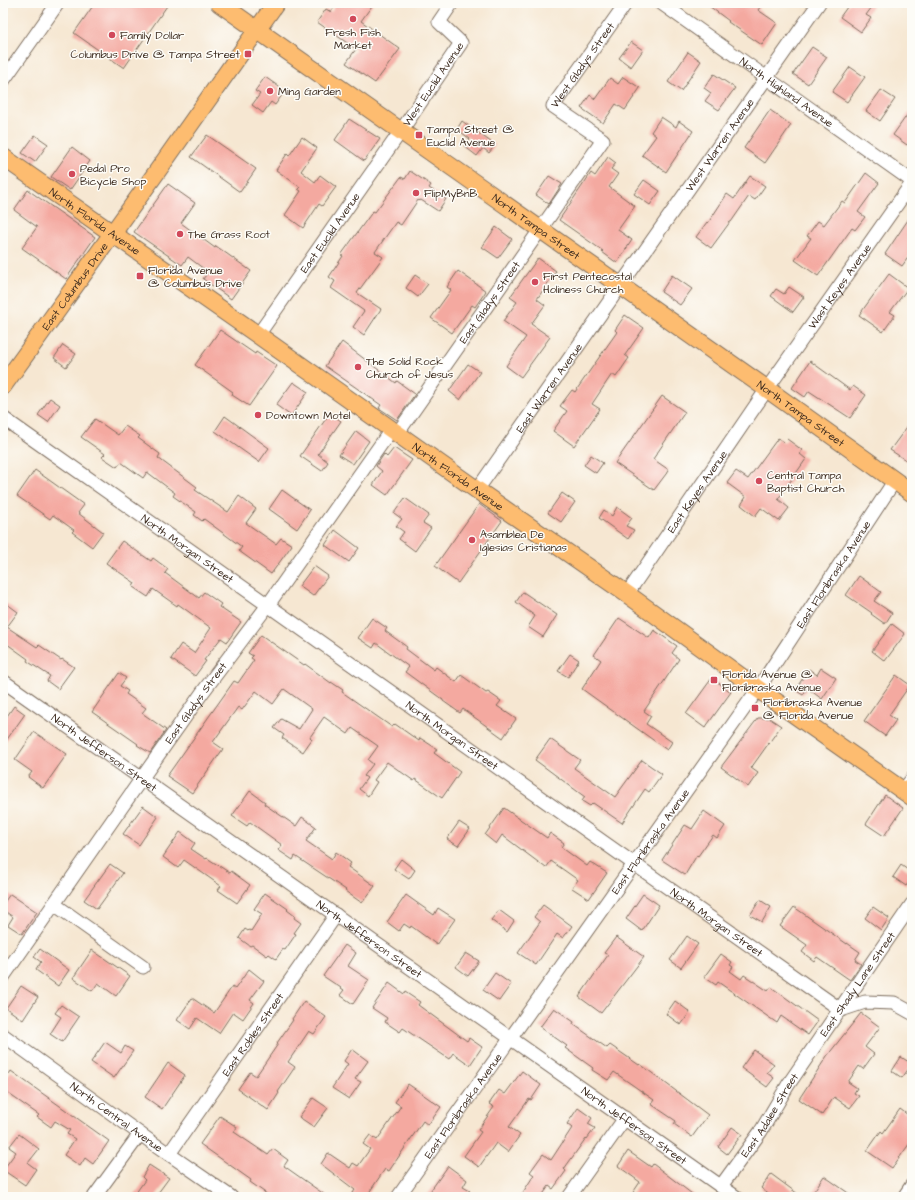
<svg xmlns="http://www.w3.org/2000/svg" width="915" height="1200" viewBox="0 0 915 1200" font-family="'Architects Daughter',sans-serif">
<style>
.building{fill:#f4a9a0}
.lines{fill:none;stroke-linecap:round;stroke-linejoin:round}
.minor-casing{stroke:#7c6c5d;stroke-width:15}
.major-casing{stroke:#7c6c5d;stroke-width:19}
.minor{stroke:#fff;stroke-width:13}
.major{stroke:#fdbc6f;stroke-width:17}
.poi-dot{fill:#d1495b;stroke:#fdfcf7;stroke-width:1.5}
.labels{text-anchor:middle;stroke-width:3;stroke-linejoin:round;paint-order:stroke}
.poi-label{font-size:11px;fill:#3b2a1e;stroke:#fdfcf7;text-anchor:start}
.street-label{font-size:11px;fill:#3b2a1e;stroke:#fdfcf7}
</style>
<rect width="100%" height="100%" fill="#fdfcf7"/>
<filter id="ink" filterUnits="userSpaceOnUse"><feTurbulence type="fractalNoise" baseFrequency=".025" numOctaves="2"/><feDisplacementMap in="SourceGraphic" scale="8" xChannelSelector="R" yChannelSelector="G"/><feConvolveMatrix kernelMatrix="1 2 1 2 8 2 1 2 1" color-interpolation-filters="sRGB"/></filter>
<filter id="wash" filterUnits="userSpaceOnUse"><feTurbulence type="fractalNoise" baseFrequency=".012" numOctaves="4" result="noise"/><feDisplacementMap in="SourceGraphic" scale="16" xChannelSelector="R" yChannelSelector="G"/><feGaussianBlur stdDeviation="0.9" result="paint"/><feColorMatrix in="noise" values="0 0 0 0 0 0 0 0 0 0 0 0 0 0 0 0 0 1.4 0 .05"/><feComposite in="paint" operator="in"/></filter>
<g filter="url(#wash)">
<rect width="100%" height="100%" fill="#f6e7d2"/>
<g id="blocks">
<g class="building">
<path d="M95,3H169L124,68L74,33Z"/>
<path d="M337,3H374L361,21L400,49L375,83L346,63L356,49L317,22L326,9L331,12Z"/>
<path d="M705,3H763L758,10L777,23L762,45L728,22L729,21Z"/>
<path d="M850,3H875L866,15L871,18L861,32L840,17Z"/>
<path d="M631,42L643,50L631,67L619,58Z"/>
<path d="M812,47L827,57L808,84L793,74Z"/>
<path d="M688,52L701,61L681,91L668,82Z"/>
<path d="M850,67L865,77L847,102L832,92Z"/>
<path d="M714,74L735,88L719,110L705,101L711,93L704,88Z"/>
<path d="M265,77L285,91L275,105L271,102L263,113L252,105L260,94L255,91Z"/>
<path d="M623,77L640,88L625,110L616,104L603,123L581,108L590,95L595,99L610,78L618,84Z"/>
<path d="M881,90L895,99L880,121L866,111Z"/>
<path d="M912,108V138L907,145L893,135Z"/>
<path d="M770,110L791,125L765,163L744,148Z"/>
<path d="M661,117L676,127L679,121L693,131L666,172L642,155L656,136L651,132Z"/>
<path d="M349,119L380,139L364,161L335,140Z"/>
<path d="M462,121L495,145L489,153L483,148L477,156L464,146L470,139L457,129Z"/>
<path d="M35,135L48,144L35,162L22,153Z"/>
<path d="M207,135L256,169L240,192L191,157Z"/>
<path d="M302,137L317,148L301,171L315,182L320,175L336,187L322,206L319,204L303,228L285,215L301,191L298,189L300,187L276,170L287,154L289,156Z"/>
<path d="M72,147L90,161L70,190L51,177Z"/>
<path d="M608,157L616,163L611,169L618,174L609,187L635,206L618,230L632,240L617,263L602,252L603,251L559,220L591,173L595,176Z"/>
<path d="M410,171L431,185L429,188L446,199L438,211L421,200L419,201L418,200L401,225L396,222L375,252L383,257L357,293L381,309L364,335L353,327L364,311L331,288L335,281L329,277L343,256L341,255L373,211L375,212L401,177L405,179Z"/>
<path d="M866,173L879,183L858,212L865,217L855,230L852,228L818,276L795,260L811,238L807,236L818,221L824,225L842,201L845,203Z"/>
<path d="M549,176L562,184L549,204L536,195Z"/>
<path d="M750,176L765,186L755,200L749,196L731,222H730L711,248L696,237L707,222L708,223L727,194L734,199Z"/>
<path d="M644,180L660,191L650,205L634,194Z"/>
<path d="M168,184L195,203L181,223L215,248L216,246L251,271L231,299L203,279L208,272L188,257L182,265L134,232Z"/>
<path d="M28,190L95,237L66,279L22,248L37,227L14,210Z"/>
<path d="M912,214V252L902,266L885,254Z"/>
<path d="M496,227L512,239L498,258L482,247Z"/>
<path d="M538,258L556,271L537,299L545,305L531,324L550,337L521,377L506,366L526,337L503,321L517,302L510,297Z"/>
<path d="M458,271L486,291L475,307L472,305L452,333L431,318L451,290L447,287Z"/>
<path d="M889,274L908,288L890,312L895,315L883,332L859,315Z"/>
<path d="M415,275L428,284L418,297L406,288Z"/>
<path d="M672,275L692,289L680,305L661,292Z"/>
<path d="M789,287L804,297L793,312L771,296L776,289L784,294Z"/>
<path d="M625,315L644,328L625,355L629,358L616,377L612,374L592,404L600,409L574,446L553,431L567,411L560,406L572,390L575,392L591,369L617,332L615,330Z"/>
<path d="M220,330L255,354L256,352L277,366L249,406L232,395L233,392L195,365Z"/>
<path d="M342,342L396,383L397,381L415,394L397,420L379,408L381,405L325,366Z"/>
<path d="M63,345L76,354L66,367L54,358Z"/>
<path d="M810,361L850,390L853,386L866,395L850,418L809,391L805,397L792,388Z"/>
<path d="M468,364L480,372L460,400L449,391Z"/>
<path d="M293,382L308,392L291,416L276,405Z"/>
<path d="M662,396L685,412L653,459L669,470L654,490L615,463Z"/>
<path d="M50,398L60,405L48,422L38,415Z"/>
<path d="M330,413L341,421L318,454L328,462L322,471L300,456Z"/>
<path d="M225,416L269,448L259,462L215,431Z"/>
<path d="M95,419L118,435L125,426L140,436L138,438L160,454L158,458L197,487L195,490L228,512L239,496L256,509L246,523L276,544L281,538L292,545L271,574L239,551L242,547L204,519L202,521L194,515L196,512L173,496L175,493L147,472L143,478L121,462L117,467L102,457L105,454L81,437Z"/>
<path d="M912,420V464L890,450Z"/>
<path d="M356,431L369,441L353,464L339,455Z"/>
<path d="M778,438L784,442L787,439L802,450L800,454L806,459L778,499L789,508L779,521L761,508L755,516L741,505L746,497L727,483L736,471L748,479Z"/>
<path d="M394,448L412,460L387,495L373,485L382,471L376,466L384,454L387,457Z"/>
<path d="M591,455L603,463L596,473L584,465Z"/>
<path d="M35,470L84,505L78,513L103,532L92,547L72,532L74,530L53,515L50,519L17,496Z"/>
<path d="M282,490L310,510L297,529L269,509Z"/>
<path d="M562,493L575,502L561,522L548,513Z"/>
<path d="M405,498L429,515L423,523L431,528L415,551L399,539L404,532L396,526L402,519L394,513Z"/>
<path d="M479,504L502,521L458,583L435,566Z"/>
<path d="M617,507L632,518L626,526L634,530L628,539L599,518L604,510L612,516Z"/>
<path d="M335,530L359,548L349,562L325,545Z"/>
<path d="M122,541L151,561L153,558L168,569L165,573L199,598L204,592L221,604L219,607L241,622L227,642L221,638L204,660L206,661L195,676L171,659L181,644L194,653L211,628L178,604L177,606L153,589L148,597L133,587L135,583L106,563Z"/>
<path d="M314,566L328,576L313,596L299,586Z"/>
<path d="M859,576L881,592L874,601L892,613L885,624L871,614L872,613L846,595Z"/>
<path d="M523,592L557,615L543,637L528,627L535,616L516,602Z"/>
<path d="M3,601L18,612L7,627L37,647L39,645L61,660L62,659L74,667L58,689L47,681L50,676L27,661L28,659L3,641Z"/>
<path d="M372,618L387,628L385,631L407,647L406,649L434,670L436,667L456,682L461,675L486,693L488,692L501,701L497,706L516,719L503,738L463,709L460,713L443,701V700L405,672L409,667L376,643L373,648L358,638Z"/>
<path d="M619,618L649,638L654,630L677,646L672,653L679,659L644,711L651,716L646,724L672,742L667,750L582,689L601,660L594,655Z"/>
<path d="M892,624L905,634L885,661L872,651Z"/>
<path d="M261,635L304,665L305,664L331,683V682L343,690L342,692L392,727L395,724L419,741L420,738L437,749L434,753L460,772L442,798L415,779L414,781L387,762L374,780L377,782L368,796L359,789L367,778L364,776L373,764L368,760L378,746L352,728L348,734L324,717L310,737L312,739L303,752L282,738L284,735L274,728L281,719L299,729L312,709L284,689L273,704L256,691L242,710L238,707L213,742L223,749L192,793L167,776L234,681L238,683L254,660L251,658L253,656L248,653Z"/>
<path d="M570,654L579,660L568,677L558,671Z"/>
<path d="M821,668L836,678L822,699L807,688L803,695L795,690L809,669L817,675Z"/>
<path d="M119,673L126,678L120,686L128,691L126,694L146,708L142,713L166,730L150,753L137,745L138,744L92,712Z"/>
<path d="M896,675L910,685L889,715L896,720L885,736L864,721Z"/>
<path d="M712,678L731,692L705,728L686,714Z"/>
<path d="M14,706L25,714L3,745V722Z"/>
<path d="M758,718H769L781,726L751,768L758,773L748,787L721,767Z"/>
<path d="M34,732L67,754L43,788L28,777L32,772L15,760Z"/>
<path d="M550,739L580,760L574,768L615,797L642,760L662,774L649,792L645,789L622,823L593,803L590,806L582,801L585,797L535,760Z"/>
<path d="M250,791L265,802L264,804L296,826L302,817L316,827L306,841L332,859L336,852L351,863L348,867L375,886L362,903L345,891L346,890L295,856L293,860L278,850L282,845L250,822L247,826L232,816Z"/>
<path d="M885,795L903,808L884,836L866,824Z"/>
<path d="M143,806L158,817L139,845L123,834Z"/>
<path d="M504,808L547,838L550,833L564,843L561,847L587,866L590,862L607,873L589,899L572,888L578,880L551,861L546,868L502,835L496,844L485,835Z"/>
<path d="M704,811L725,826L717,838L713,835L698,856L697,855L685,875L662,860L685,825L692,829Z"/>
<path d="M459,822L470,829L458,846L447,839Z"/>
<path d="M180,832L195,843L191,849L206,859L207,858L230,873L231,871L250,885L237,903L218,890L221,886L184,860L178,868L163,857Z"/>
<path d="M401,859L415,870L409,879L394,869Z"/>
<path d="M110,864L123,873L97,909L84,900Z"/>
<path d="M901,865L912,873V878L906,886L893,877Z"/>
<path d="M265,893L288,909L287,910L295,916L294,918L301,923L294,933L296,934L285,950L283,949L276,959L269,954L267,956L252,945L250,946L239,938L245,929L248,931L249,930L251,931L262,914L254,909Z"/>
<path d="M10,894L37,912L22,934L8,925L13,917L3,910V904Z"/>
<path d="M643,894L659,905L642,931L626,919Z"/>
<path d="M406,895L434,915L438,908L455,919L437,945L411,926L410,928L404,924L399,931L387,922Z"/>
<path d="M760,900L771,907L762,922L750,915Z"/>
<path d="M543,905L572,926L563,938L557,934L536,965L518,953L540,922L534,917Z"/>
<path d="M794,907L847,944V943L860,952L855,960L861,964L850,980L817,957L814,961L802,952L807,945L780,926Z"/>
<path d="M873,907L889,918L881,930L865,918Z"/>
<path d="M499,910L514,921L507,932L491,920Z"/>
<path d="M687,936L698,944L681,968L670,960Z"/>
<path d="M616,937L644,957L601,1013L579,997L608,955L604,953Z"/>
<path d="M345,945L356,953L348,966L369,980L353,1004L340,995L344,990L323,976Z"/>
<path d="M40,949L69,970L58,986L36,970L41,962L34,957Z"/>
<path d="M92,950L130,976L116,996L98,983L92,991L73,978Z"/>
<path d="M466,953L479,961L468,976L456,967Z"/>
<path d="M721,954L732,962L730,965L733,967L730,971L741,979L744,975L768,991L771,987L818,1021L808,1035L781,1016L777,1023L718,982L716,985L704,977Z"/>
<path d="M249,969L264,981L250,1000L254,1003L243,1019L233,1012L219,1033L197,1018L190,1029L177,1020L192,998L214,1013L232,987L235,989Z"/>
<path d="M495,973L511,984L499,1001L483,990Z"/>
<path d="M389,983L404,994L405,992L420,1002L418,1005L467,1041L469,1038L482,1047L470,1065L453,1053L449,1059L403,1028L400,1032L385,1022L387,1018L372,1008Z"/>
<path d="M21,986L38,997L23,1020L6,1008Z"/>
<path d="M304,1001L326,1017L314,1034L309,1031L288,1062L295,1067L278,1092L279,1093L268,1110L238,1089L250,1072L256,1076L278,1044L277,1043L293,1020L292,1019Z"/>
<path d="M675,1001L690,1012L681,1025L666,1014Z"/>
<path d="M61,1005L79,1017L62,1042L50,1034L61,1017L55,1013Z"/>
<path d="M554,1008L574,1022L573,1024L607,1048L610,1045L639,1065L640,1064L708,1115L692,1137L674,1124L676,1121L651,1104L654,1100L614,1072L608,1080L592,1070L593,1068L565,1048L567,1046L540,1027Z"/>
<path d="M861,1013L880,1027L865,1047L874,1054L863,1069L859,1066L848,1082L857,1088L854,1093L859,1096L850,1108L834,1097L822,1115L799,1099L827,1056Z"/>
<path d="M105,1042L121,1053L125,1046L133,1051L114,1078L91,1062Z"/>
<path d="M352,1049L368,1061L355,1079L361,1082L349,1099L332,1088L348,1064L344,1061Z"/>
<path d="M754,1050L774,1064L767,1073L774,1078L767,1087L741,1068Z"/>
<path d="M901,1057L912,1064L902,1078L892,1071Z"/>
<path d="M168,1063L185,1075L162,1109L145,1097Z"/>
<path d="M11,1071L109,1141L93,1164L85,1158L80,1166L64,1155L75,1139L67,1134L70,1130L55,1121L51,1127L37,1117L39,1115L3,1090V1083Z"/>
<path d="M522,1071L541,1085L531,1100L529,1099L509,1127L520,1135L508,1152L496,1143L479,1167L464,1156L481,1132L478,1130L494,1107L489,1104L499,1090L505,1094Z"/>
<path d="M408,1084L441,1107L428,1125L423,1121L389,1171L385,1169L366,1197H350L355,1190L321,1164L328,1153L350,1168L353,1163L358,1166L370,1149L363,1144L370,1135L377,1140L401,1106L395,1102Z"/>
<path d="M313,1098L328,1108L314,1127L299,1117Z"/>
<path d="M578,1108L592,1118L588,1124L595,1128L587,1139L586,1138L564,1169L566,1171L553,1189L549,1186L541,1197H520L534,1175L530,1172L543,1154L551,1160L572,1128L567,1124Z"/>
<path d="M900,1109L912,1118V1140L892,1168L867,1151L881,1131L883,1133Z"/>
<path d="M220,1116L237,1127L234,1132L268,1155L273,1149L288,1160L284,1166L328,1197H271L250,1182L251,1180L200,1144Z"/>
<path d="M732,1127L742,1134L727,1154L718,1147Z"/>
<path d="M19,1134L39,1149L28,1163L36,1169L25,1185L3,1170L16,1152L9,1147Z"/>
<path d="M628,1151L651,1167L653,1164L696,1197H630L640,1182L618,1166Z"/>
<path d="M149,1165L169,1178L155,1197H133L145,1180L142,1177Z"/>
<path d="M448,1166L467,1180L463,1187L470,1191L466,1197H426Z"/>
<path d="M771,1174L802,1197H772L761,1188Z"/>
<path d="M824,1176L854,1197H810Z"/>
</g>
</g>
</g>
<g filter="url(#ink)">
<use href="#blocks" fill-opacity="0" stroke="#7c6c5d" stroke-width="1"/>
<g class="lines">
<g class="minor-casing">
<g id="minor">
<path id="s1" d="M661,3L912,181"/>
<path d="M3,81L58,3"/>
<path id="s2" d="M258,335L401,131L461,43L439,22L452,3"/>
<path id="s3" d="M3,418L841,1010"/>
<path id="s4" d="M397,434L603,140L553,106L626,3"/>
<path id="s5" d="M477,490L819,3"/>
<path id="s6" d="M627,594L767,389L912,183"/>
<path id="s7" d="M3,681L736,1197"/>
<path d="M903,791L912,779"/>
<path d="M54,904L143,967"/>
<path id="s8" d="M3,977L142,778L202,693L268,605L391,430"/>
<path d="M841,1010L865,1002L894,1003L912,1013"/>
<path id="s9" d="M3,1035L150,1141L231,1197"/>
<path id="s10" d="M169,1154L336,915"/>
<path id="s11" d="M721,1186L761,1131L788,1085L912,904"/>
<path d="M94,1197L140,1134"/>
<path id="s12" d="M398,1197L758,689L895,480"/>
<path d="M569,1197L625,1118"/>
<path d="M904,1197L912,1185"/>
</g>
</g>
<g class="major-casing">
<g id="major">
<path id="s13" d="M219,3L767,389L912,493"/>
<path id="s14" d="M3,157L258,335L477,490L627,594L758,689L912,797"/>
<path id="s15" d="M3,386L156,173L276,3"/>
</g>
</g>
<use href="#minor" class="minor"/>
<use href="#major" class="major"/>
</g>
</g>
<g class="poi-dot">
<circle cx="353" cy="19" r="4"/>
<circle cx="112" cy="35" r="4"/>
<rect x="244" y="50" width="8" height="8" rx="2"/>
<circle cx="270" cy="91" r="4"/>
<rect x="415" y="131" width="8" height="8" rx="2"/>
<circle cx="72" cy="174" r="4"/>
<circle cx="416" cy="193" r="4"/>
<circle cx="180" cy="234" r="4"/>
<rect x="136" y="272" width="8" height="8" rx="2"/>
<circle cx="535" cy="282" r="4"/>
<circle cx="358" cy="367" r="4"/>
<circle cx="258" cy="415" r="4"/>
<circle cx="759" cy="481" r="4"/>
<circle cx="472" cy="540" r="4"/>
<rect x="710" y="676" width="8" height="8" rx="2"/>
<rect x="751" y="704" width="8" height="8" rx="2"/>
</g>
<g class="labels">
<g class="poi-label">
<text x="353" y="36" text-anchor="middle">Fresh Fish<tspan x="353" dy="13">Market</tspan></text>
<text x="120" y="39">Family Dollar</text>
<text x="240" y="58" text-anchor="end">Columbus Drive @ Tampa Street</text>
<text x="278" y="95">Ming Garden</text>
<text x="427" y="133">Tampa Street @<tspan x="427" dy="13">Euclid Avenue</tspan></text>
<text x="80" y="172">Pedal Pro<tspan x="80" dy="13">Bicycle Shop</tspan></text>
<text x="424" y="197">FlipMyBnB</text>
<text x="188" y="238">The Grass Root</text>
<text x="148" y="274">Florida Avenue<tspan x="148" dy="13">@ Columbus Drive</tspan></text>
<text x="543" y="280">First Pentecostal<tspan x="543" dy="13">Holiness Church</tspan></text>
<text x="366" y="365">The Solid Rock<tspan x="366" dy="13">Church of Jesus</tspan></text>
<text x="266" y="419">Downtown Motel</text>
<text x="767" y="479">Central Tampa<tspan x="767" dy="13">Baptist Church</tspan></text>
<text x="480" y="538">Asamblea De<tspan x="480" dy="13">Iglesias Cristianas</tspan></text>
<text x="722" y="678">Florida Avenue @<tspan x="722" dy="13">Floribraska Avenue</tspan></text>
<text x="763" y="706">Floribraska Avenue<tspan x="763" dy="13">@ Florida Avenue</tspan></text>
</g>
<g class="street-label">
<text dy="4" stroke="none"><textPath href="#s4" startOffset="470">West Gladys Street</textPath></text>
<text dy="4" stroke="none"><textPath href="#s2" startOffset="306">West Euclid Avenue</textPath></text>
<text dy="4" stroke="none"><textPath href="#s1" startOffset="154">North Highland Avenue</textPath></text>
<text dy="4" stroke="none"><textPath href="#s5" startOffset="422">West Warren Avenue</textPath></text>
<text dy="4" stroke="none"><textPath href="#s14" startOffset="112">North Florida Avenue</textPath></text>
<text dy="4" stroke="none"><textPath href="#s13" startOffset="388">North Tampa Street</textPath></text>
<text dy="4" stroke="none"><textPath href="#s2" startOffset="125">East Euclid Avenue</textPath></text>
<text dy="4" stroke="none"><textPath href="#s6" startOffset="374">Wast Keyes Avenue</textPath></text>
<text dy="4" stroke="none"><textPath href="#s15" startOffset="123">East Columbus Drive</textPath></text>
<text dy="4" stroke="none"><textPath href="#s4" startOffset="161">East Gladys Street</textPath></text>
<text dy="4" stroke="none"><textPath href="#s5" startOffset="125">East Warren Avenue</textPath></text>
<text dy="4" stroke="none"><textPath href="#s13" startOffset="712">North Tampa Street</textPath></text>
<text dy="4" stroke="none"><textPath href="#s14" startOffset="556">North Florida Avenue</textPath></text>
<text dy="4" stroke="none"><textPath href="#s6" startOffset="124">East Keyes Avenue</textPath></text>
<text dy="4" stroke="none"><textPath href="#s3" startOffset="226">North Morgan Street</textPath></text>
<text dy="4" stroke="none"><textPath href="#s12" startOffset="760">East Floribraska Avenue</textPath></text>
<text dy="4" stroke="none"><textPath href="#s8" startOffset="335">East Gladys Street</textPath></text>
<text dy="4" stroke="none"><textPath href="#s3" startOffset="550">North Morgan Street</textPath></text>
<text dy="4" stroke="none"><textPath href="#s7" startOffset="124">North Jefferson Street</textPath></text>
<text dy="4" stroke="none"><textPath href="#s12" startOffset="436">East Floribraska Avenue</textPath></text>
<text dy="4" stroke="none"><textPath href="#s3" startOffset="874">North Morgan Street</textPath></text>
<text dy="4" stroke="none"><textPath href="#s7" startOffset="448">North Jefferson Street</textPath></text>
<text dy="4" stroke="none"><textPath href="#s11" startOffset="244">East Shady Lane Street</textPath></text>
<text dy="4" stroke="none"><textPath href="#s10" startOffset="146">East Robles Street</textPath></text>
<text dy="4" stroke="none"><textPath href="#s12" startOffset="112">East Floribraska Avenue</textPath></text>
<text dy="4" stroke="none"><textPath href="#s11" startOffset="86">East Adalee Street</textPath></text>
<text dy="4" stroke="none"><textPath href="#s9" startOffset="140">North Central Avenue</textPath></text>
<text dy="4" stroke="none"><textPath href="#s7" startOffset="772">North Jefferson Street</textPath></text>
</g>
</g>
<rect width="915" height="1200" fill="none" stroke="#fdfcf7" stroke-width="16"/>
</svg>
